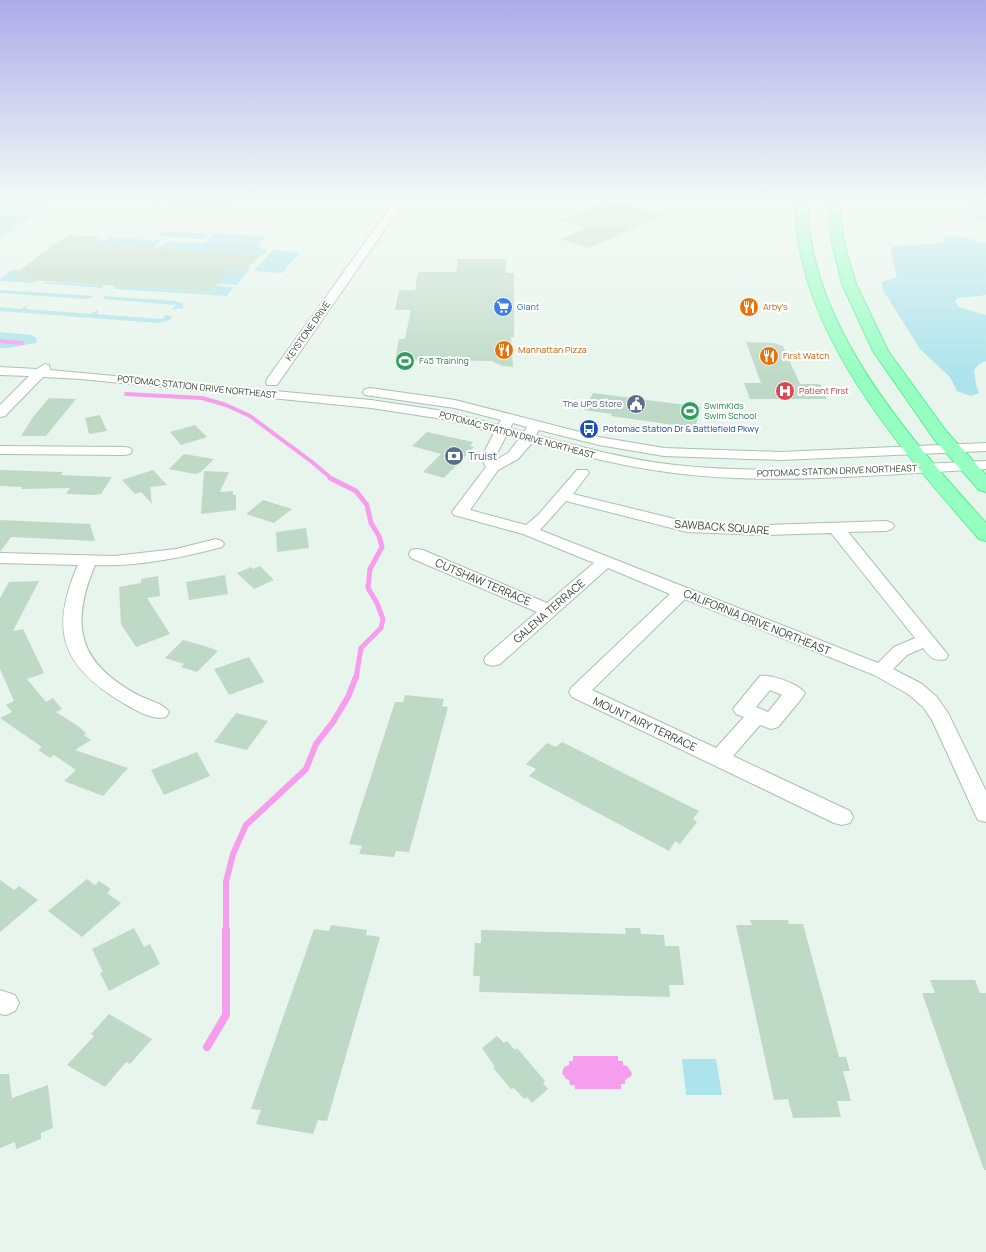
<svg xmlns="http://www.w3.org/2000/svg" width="986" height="1252" viewBox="0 0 986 1252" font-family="Manrope,sans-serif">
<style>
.green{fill:#ace3ec}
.water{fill:#f69eed}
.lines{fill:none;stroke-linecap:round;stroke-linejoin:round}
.stream-far3{stroke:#f69eed;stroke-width:4}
.stream-far2{stroke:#f69eed;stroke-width:5}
.stream-far1{stroke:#f69eed;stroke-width:6}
.stream{stroke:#f69eed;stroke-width:8}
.building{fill:#bedac7}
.minor-casing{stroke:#a8c1b1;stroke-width:2}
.major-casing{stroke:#5cee96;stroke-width:2}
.minor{fill:#fff;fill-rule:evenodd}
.major{fill:#95ffc1;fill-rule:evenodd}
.labels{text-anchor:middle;stroke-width:4;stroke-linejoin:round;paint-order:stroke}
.far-shop-label{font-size:9px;fill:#366cbe;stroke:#fff;text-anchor:start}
.far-food-label{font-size:9px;fill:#c56008;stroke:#fff;text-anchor:start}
.far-street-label{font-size:9px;fill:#35483b;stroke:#fff}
.far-leisure-label{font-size:9px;fill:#27864d;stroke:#fff;text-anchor:start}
.far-health-label{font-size:9px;fill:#be3a42;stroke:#fff;text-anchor:start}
.far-service-label{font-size:9px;fill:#4e5e75;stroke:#fff;text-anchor:end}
.far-transit-label{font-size:9px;fill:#164399;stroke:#fff;text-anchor:start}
.service-label{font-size:11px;fill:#4e5e75;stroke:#fff;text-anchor:start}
.street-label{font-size:11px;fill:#35483b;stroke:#fff}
</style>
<rect width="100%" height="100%" fill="#e7f5ec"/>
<g class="green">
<path d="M0,200H56L0,238Z"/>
<path d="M92,200H238L227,210L91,201Z"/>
<path d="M973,200H986V222L974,218L968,212L970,205Z"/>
<path d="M164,231L210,234L204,239L158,236Z"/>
<path d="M214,233L266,236L257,246L267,250L263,255L156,249L168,241L204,243Z"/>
<path d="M959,236L986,243V295L958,298L955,301L959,307L986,315V361L979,364L974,370L976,385L979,393L971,396L957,391L950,377L920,349L883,290L882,282L897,277L890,249L895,246L942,243L944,240L942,237Z"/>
<path d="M108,237L152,240L150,242L156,240L161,241L153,249L95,244L100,240H105Z"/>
<path d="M273,250L300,252L282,273L254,271Z"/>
<path d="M201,266L250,269L237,285L218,284L223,278Z"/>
<path d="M11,270H21L17,273L20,274L14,279L39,280L33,283L0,281V279Z"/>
<path d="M45,282L104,285L102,288L43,283Z"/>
<path d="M116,286L210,292L216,286L234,287L227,296L113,289Z"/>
<path d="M0,290L93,296L90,298L85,299L0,293Z"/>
<path d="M104,296L175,301L182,303L184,308L171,310L176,305L103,299Z"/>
<path d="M28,305L26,309L91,314L97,310L99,311L96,314L162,319L166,315L173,317L167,321L158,323L0,311V307L21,309Z"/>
<path d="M0,332L32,335L37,339L36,343C24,344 13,349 0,348Z"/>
<path d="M682,1059H716L722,1095H686Z"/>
</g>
<path class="water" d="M573,1056H618V1061H623V1065L627,1066L632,1073L631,1076L625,1080V1084H621V1089H575V1085H570L569,1080L566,1079L562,1073L564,1067L569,1065V1061H573Z"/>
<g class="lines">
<g class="stream-far3">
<path d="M0,341L22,343"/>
<path d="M126,394L202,398L226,405L250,416L312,462L332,479"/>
</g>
<path class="stream-far2" d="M330,478L356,491L367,505L371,523L379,536L382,547L370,569L368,588L377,603L383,619L381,628L361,648L356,678"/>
<path class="stream-far1" d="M226,931V882L233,854L246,825L306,769L316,744L333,722L348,697L356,677"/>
<path class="stream" d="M207,1047L226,1015V930"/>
</g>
<g class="building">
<path d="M609,200L664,215L589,248L560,239L584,229L581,228L585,227L560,220Z"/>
<path d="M69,235L98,237L95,238L101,239L94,244H101L99,245L260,255L247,269L233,268L210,292L13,279L20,274L17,273L54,244H57Z"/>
<path d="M458,259H506V273H514V337H511L513,367L503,366L491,361L395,360L399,339H405L411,310H395L399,290H415L418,272H456Z"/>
<path d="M746,342L774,343L783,346L800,384H820L827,399H750L744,383H761Z"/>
<path d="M593,393L701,407L695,428L611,416L612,414L584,410Z"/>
<path d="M49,398L76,399L46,436H21L33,417Z"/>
<path d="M100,415L107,431L89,434L85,418Z"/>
<path d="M195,425L207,437L181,445L170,432Z"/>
<path d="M427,432L473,442L470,446L474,447L444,478L423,472L441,454L412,446Z"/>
<path d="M184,454L214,459L201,472L195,474L169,469Z"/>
<path d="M0,470L63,472L61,475L112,477L101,494L94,495L66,494L70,488L21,489L22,487L0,486Z"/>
<path d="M153,470L167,485L150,487L152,504L141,492L135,494L122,480Z"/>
<path d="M204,471L229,472L220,492L233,491V495H236V510L201,514Z"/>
<path d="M263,500L292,509L274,523L246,514Z"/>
<path d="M0,520L90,524L95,541L11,537L0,552Z"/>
<path d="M306,528L309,548L277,552L276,532Z"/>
<path d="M260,566L274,580L254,589L237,573L251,567L253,569Z"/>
<path d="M225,575L228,594L189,600L186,582Z"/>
<path d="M158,576L160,596L147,598L170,634L136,647L121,624L119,587L141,583V579Z"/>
<path d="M39,581L13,631L23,629L44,673L27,679L46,702L53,698L62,709L56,712L78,726L86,733L84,735L91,740L75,750L128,768L103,796L64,781L76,770L54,755L50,758L38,750L42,747L0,718L12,712L6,705L14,701L0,669V598L9,582Z"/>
<path d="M183,640L205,646L218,651L197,672L181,667L184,664L165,658Z"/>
<path d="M249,657L264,682L229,695L214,669Z"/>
<path d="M405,695L444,699L442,706L448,707L415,831L409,852L396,851L394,857L359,854L362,846L349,844L395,702H403Z"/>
<path d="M236,713L268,721L247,750L214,742Z"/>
<path d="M562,742L699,811L693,819L697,822L680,844L675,841L669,851L529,776L536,769L526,764L547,743L556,747Z"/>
<path d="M197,752L210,776L164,795L151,770Z"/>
<path d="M87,879L95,885L99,881L111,889L107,893L121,903L82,937L48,911Z"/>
<path d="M0,880L14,890L19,886L38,900L0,932Z"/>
<path d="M750,920H788L789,924H803L839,1057H846L850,1071H843L851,1101H837L841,1117L793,1118L788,1099L774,1100L736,925H752Z"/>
<path d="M331,925L367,930L366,935L380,937L327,1121L318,1120L313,1134L256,1124L261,1110L251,1109L314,929L329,931Z"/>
<path d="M134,928L144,947L150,944L160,964L109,991L100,973L103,972L92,949Z"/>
<path d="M625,928H640L641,934L664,935L665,946H679L684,985H669L670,997L479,992L480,976H473L475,943H481V930L626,934Z"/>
<path d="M930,980H975L980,993H986V1170H984L922,993H935Z"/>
<path d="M109,1014L152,1039L130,1064L126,1062L105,1087L67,1065L94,1036L91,1034Z"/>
<path d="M497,1036L504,1043L507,1041L515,1050L517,1048L545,1081L543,1083L548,1089L532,1103L527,1097L524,1099L514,1088L511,1089L493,1068L495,1067L482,1048Z"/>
<path d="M0,1074H9L12,1098L48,1085L53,1128L41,1133V1139L16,1149L15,1142L0,1148Z"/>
</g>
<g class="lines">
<g class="minor-casing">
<g id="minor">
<path d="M391,200H401L399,209L277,385H267L266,382L267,379L389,209Z"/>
<path d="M45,364L49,365L50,370L371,400L444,411L498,425L501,420L455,408L365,395L363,392L365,389L370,388L455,400L599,437L664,448L781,452L986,443V451L781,460L664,456L599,445L539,430L536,435C582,447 628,460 675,465C778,476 883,465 986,461V469C884,474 775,486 674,473C625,467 579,455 532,443L518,459L498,470L470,510L526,525L538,515L577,470H587L589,473L573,494L687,522L767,525L886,521L892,523L894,526L892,529L886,531L848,532L948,655L946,659C934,662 930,657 923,648L907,655L893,669L922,684L937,697L948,713L986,791V822L978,820L975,814L932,720L923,707L908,694L874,675L685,599L592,690L716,748L744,717L736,714L733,709L760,676C771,674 799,684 805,693L802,698L778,727L771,729L760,725L733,756L850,811L853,817L850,823L842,825L834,823L572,697L569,692L572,687L670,594L608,568L500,664L493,666L486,664L484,660L486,656L537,612L411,558L409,554L411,550L417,549L423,550L547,603L594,563L523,534L454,515L452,512L486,467L481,458L494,433L443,419L371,408L81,379L43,377L5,416L0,417V405L29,376L0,375V367L37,369ZM513,423L527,427L524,432L510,428ZM506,436L519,439L508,453L496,460L495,458ZM566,501L687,532L767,535L831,533L915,638L894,647L878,663L540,530ZM770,690L782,695L768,712L756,707Z"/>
<path d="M0,446L125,447L130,448L132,451L130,454L125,455L0,454Z"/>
<path d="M216,539L222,541L224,544L222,547C180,558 138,567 95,565C69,627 79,664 140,696C150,701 163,703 169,712L166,717C153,721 135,710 123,703C62,666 49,631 78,565L0,563V553L114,556L176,549Z"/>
<path d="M0,990L15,995L19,1003L15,1011L6,1015L0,1014Z"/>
</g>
</g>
<g class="major-casing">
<g id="major">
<path d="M796,200H808C805,321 910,439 986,523V541L979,539C902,451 791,325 796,200Z"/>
<path d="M827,200H839L844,243L856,284L888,351L946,431L986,475V492L979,490L934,439L873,351L842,284L832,243Z"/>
</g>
</g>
<use href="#minor" class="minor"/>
<use href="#major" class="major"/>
</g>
<linearGradient id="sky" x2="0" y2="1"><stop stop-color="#adabea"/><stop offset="0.53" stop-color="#f4faf6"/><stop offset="1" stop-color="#f4faf6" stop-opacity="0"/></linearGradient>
<rect width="986" height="376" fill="url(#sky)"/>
<defs>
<g id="supermarket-disc" transform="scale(1)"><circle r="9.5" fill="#3f7fe0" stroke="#fff"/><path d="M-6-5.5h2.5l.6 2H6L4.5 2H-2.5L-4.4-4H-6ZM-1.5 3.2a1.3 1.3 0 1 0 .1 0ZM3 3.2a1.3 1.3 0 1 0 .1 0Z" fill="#fff"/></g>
<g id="restaurant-disc" transform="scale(1)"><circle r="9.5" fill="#e8710a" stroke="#fff"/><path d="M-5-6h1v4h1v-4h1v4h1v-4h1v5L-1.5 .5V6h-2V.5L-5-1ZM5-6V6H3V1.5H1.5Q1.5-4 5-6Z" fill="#fff"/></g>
<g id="stadium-disc" transform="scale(1)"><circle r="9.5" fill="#2e9e5b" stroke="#fff"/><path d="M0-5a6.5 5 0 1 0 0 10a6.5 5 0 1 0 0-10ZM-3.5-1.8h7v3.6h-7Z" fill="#fff"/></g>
<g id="hospital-disc" transform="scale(1)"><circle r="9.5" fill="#e0444e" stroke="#fff"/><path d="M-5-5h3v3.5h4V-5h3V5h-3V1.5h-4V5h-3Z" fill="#fff"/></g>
<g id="civic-disc" transform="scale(1)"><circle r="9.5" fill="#5c6f8a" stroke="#fff"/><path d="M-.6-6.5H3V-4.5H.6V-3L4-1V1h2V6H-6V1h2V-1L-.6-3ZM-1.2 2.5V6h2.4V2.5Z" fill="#fff"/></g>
<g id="bus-disc" transform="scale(1)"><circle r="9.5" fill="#1a4fb4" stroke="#fff"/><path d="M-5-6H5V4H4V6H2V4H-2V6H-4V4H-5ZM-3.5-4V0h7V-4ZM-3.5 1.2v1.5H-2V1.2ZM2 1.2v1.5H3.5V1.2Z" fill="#fff"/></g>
<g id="bank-disc" transform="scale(1)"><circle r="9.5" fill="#5c6f8a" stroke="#fff"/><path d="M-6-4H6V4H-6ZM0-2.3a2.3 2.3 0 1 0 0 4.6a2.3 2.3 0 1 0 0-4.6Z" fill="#fff"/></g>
</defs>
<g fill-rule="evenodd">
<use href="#supermarket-disc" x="503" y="307"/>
<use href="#restaurant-disc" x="749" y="307"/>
<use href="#restaurant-disc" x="504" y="350"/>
<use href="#restaurant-disc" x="769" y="356"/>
<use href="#stadium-disc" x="405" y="361"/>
<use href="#hospital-disc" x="785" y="391"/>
<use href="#civic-disc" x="636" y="404"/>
<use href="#stadium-disc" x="690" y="411"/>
<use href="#bus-disc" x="589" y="429"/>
<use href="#bank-disc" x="454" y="456"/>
</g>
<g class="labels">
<g class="far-shop-label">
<text x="517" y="310">Giant</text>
</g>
<g class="far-food-label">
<text x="763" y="310">Arby's</text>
<text x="518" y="353">Manhattan Pizza</text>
<text x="783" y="359">First Watch</text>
</g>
<g class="far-street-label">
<text transform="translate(308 331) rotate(-55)" y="3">KEYSTONE DRIVE</text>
<text transform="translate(197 387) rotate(6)" y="3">POTOMAC STATION DRIVE NORTHEAST</text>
<text transform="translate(517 435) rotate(15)" y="3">POTOMAC STATION DRIVE NORTHEAST</text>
<text transform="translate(837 471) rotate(-2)" y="3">POTOMAC STATION DRIVE NORTHEAST</text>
</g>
<g class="far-leisure-label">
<text x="419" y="364">F45 Training</text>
<text x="704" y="409">SwimKids<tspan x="704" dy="10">Swim School</tspan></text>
</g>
<g class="far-health-label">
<text x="799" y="394">Patient First</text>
</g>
<g class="far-service-label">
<text x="622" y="407">The UPS Store</text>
</g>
<g class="far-transit-label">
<text x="603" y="432">Potomac Station Dr &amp; Battlefield Pkwy</text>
</g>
<g class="service-label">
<text x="468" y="460">Truist</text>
</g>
<g class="street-label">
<text transform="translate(722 527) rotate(4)" y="4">SAWBACK SQUARE</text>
<text transform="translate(483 582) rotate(23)" y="4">CUTSHAW TERRACE</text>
<text transform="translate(549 611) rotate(-41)" y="4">GALENA TERRACE</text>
<text transform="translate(757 622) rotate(22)" y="4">CALIFORNIA DRIVE NORTHEAST</text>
<text transform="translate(645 724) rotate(25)" y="4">MOUNT AIRY TERRACE</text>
</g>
</g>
</svg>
